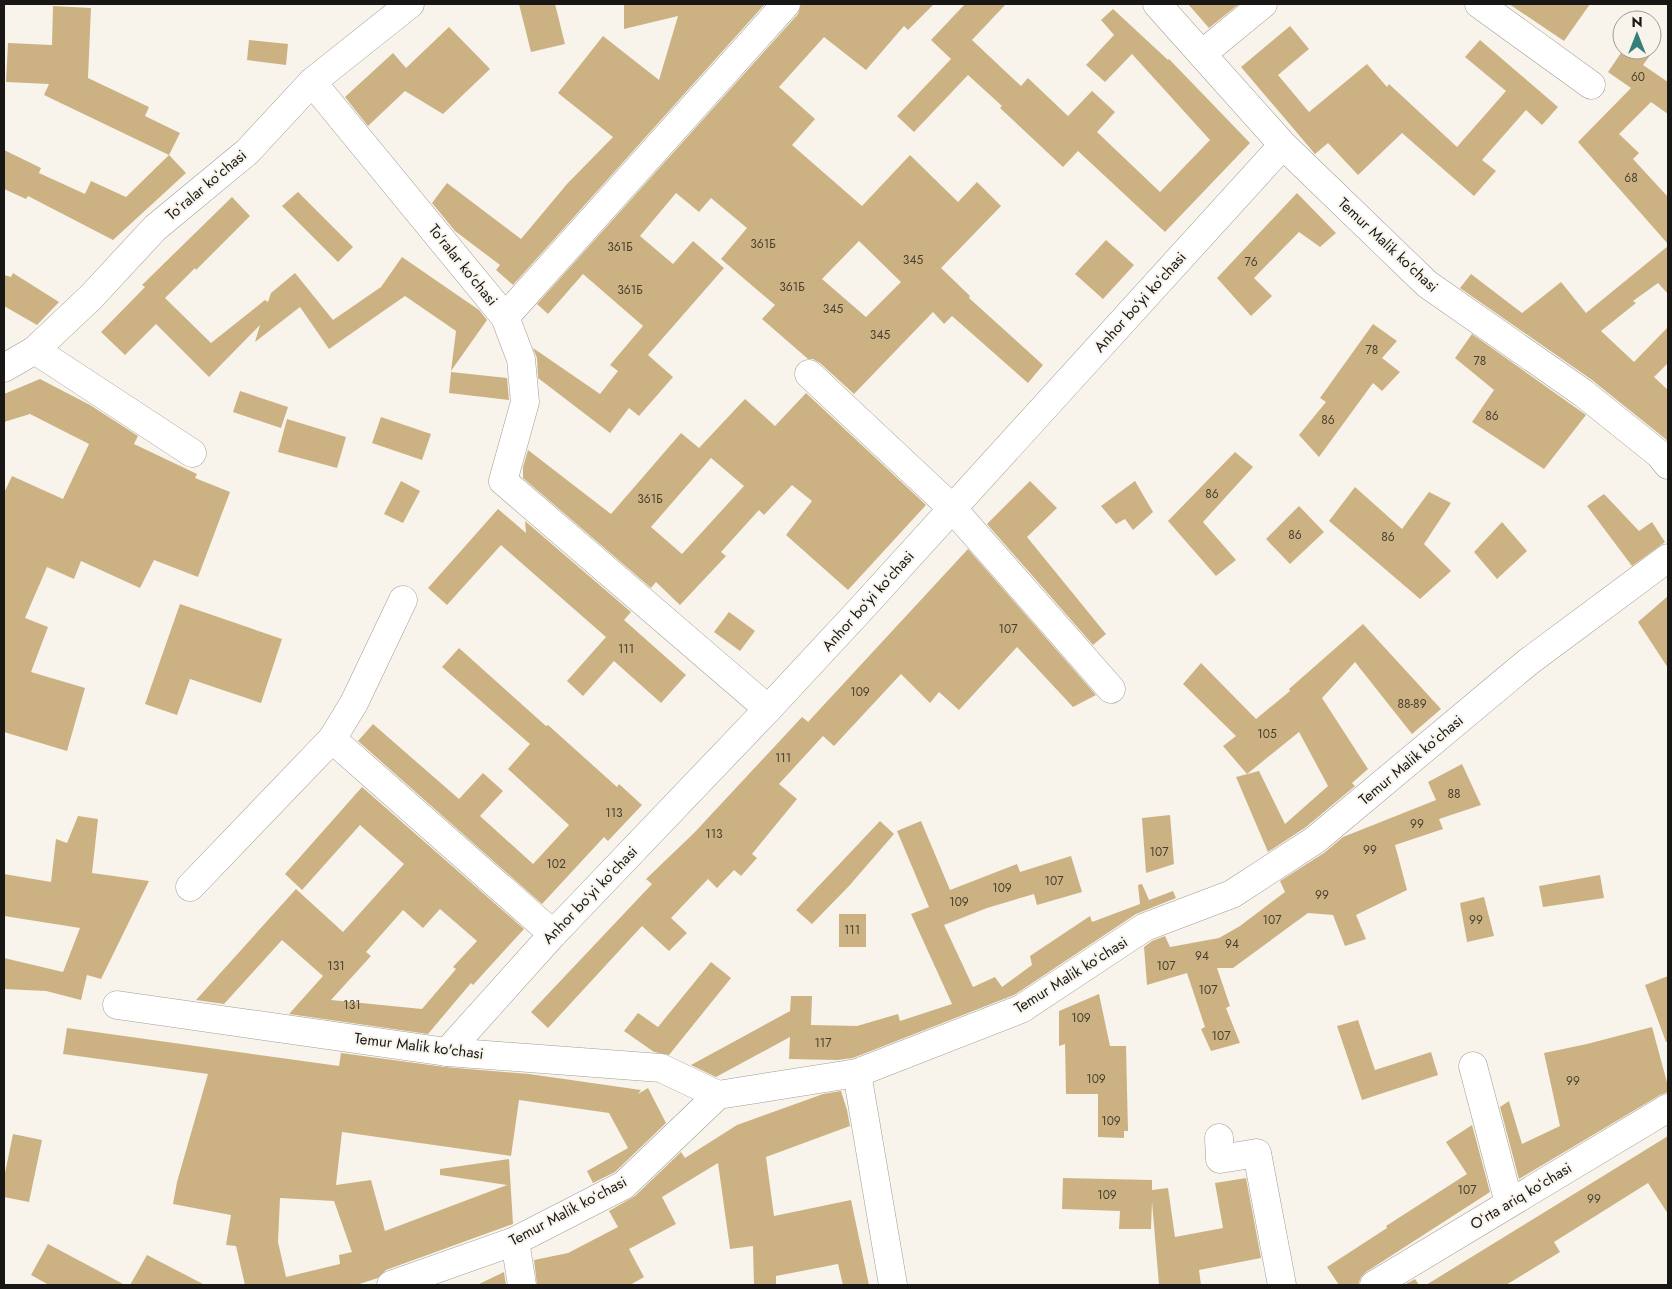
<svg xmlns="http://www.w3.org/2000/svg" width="1672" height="1289" viewBox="0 0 1672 1289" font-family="Jost,sans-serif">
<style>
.building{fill:#ccb283;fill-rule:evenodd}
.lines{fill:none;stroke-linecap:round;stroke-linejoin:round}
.minor-casing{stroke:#a19d96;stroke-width:29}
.minor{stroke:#fff;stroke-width:28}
.labels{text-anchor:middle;stroke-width:4;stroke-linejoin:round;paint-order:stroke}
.number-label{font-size:12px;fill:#463e30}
.street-label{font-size:15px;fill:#191715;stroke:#f8f4ec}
</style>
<rect width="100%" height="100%" fill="#f8f4ec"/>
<g class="building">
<path d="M519,4H555L565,44L531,52Z"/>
<path d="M624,4H765L513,285L496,270L500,265L455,231L432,203L447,183L521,239L567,184L613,137L558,93L603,36L659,80L678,16L624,29Z"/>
<path d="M801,4H934L908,30L904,26L866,70L824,37L779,87L815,119L792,145L862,206L910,155L958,202L977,182L1001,206L941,268L970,296L969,298L1043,365L1028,383L952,316L944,324L933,312L854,394L820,363L813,359H808L762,319L775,305L721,259L747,228L711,198L699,212L676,193L640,236L673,264L693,241L724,268L648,355L673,377L639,416L629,408L610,433L538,378L537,358L533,348L600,394L618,371L610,365L643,326L583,274L548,314L537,304L798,14ZM859,241L901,282L866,317L822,279Z"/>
<path d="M965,4H1006L972,40L1021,86L1028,78L1068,116L1092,91L1115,112L1097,132L1160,192L1210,140L1132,54L1105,82L1086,65L1114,35L1101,20L1113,9L1168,60L1169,59L1250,143L1165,232L1078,151L1063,167L1000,108L1002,106L968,75L914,132L897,116L951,59L931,40Z"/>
<path d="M1188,4H1239L1209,28Z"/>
<path d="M1509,4H1590L1564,41Z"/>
<path d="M53,6L91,8L88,78L149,107L145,116L180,133L169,155L44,95L49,84L6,82L8,43L52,45Z"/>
<path d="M1290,26L1309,49L1278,75L1309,112L1367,64L1387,87L1389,84L1457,147L1506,91L1465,57L1480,40L1558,107L1542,125L1526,110L1482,160L1496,171L1474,196L1402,133L1358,175L1328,143L1315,154L1241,67Z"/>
<path d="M449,27L490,69L443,114L405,91L368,126L345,97L393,53L406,68Z"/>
<path d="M249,40L288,44L286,65L247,60Z"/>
<path d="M1623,50H1654L1643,65L1668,82V114L1651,102L1619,134L1639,153L1633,159L1668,197V244L1578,142L1631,88L1608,72Z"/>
<path d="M4,150L41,168L39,173L85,194L91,181L126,197L169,155L186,173L113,240L28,196L26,199L4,189Z"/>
<path d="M298,192L353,247L338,262L282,206Z"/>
<path d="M1297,193L1336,233L1320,247L1299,232L1254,278L1272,296L1251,316L1217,278Z"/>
<path d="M232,197L250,216L196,270L195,268L165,298L211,343L265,300L268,302L271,293L295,273L333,320L381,287L402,257L479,310L487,320L451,371L456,331L405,296L329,349L300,307L255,342L260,325L209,377L156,324L125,355L101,332L145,287L142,285Z"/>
<path d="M1106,240L1134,265L1103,299L1075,274Z"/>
<path d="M1668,246V294L1658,283L1633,301L1636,303L1601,331L1634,362L1668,327V363L1654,377L1668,390V441L1592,380L1460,288L1471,274L1522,313L1561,282L1586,313Z"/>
<path d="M13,273L59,302L37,325L4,306V275L11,277Z"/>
<path d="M1373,324L1397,341L1382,358L1400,372L1382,391L1373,383L1319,457L1299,435L1326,402L1320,398Z"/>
<path d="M1472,334L1586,415L1544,469L1472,422L1494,390L1455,358Z"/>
<path d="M451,372L507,378L509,400L449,393Z"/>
<path d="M40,379L90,405L138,436L134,444L197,474L195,478L230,492L198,577L154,560L140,588L81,561L74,579L47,567L25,618L48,627L31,672L85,688L67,751L4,732V493L12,476L63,499L89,444L30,414L4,422V394Z"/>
<path d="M240,391L288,407L281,428L233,412Z"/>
<path d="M806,393L926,505L848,590L786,535L812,501L792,485L764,515L759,510L721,552L726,556L680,605L656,582L651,588L523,478V467L528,450L611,514L681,433L699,448L745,399L775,426ZM711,458L744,486L682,554L651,527Z"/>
<path d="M381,417L431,434L422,460L372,443Z"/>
<path d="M287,419L346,437L337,468L278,452Z"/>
<path d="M1235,452L1253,467L1203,522L1236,560L1216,576L1168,521Z"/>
<path d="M401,481L420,491L403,523L384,514Z"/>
<path d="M1030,481L1057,508L1027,537L1106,634L1093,645L987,524Z"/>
<path d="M1135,481L1153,512L1133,530L1125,519L1116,524L1101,506Z"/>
<path d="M1355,487L1402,529L1429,492L1451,503L1424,544L1451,571L1420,599L1329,521Z"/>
<path d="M1604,494L1639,531L1652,522L1665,542L1632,566L1587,506Z"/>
<path d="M1299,506L1324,532L1290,564L1266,539Z"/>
<path d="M498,509L526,533L525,521L631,612L624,620L686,675L661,703L614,661L583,696L567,681L606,637L501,545L447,605L428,588Z"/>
<path d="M1502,522L1527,551L1497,579L1474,552Z"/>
<path d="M968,549L1096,695L1073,707L1017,647L959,710L939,692L930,703L901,674L834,746L823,736L779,784L797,799L752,854L757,858L741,876L734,870L717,888L708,879L671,918L687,933L669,951L642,926L548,1028L531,1012L652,884L646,879L694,833L802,717L812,725L808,722Z"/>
<path d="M1668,596V668L1638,622Z"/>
<path d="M180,604L282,639L261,703L190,679L177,715L145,704Z"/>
<path d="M729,612L755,631L740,651L714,632Z"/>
<path d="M1363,624L1441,709L1412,734L1355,662L1322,698L1368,769L1352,783L1355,786L1306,827L1268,852L1236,777L1259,771L1285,824L1328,786L1299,732L1247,774L1223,746L1236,736L1183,684L1201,663L1256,719L1290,691L1289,689Z"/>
<path d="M459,648L546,726L548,725L617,787L619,784L642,805L608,841L604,837L542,904L358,741L373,724L459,799L483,773L503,791L480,816L533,864L569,825L508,769L530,744L442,667Z"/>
<path d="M1462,764L1481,805L1439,819L1443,829L1395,845L1407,890L1356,915L1366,939L1345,946L1333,915L1308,913L1233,968H1217L1230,1006L1226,1008L1240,1043L1211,1051L1201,1029L1205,1027L1187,973L1147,985L1144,947L1152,941L1165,936L1170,947L1219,938L1240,926L1285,892L1280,881L1324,853L1343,837L1436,800L1428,782Z"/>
<path d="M362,787L524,929L473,985L471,983L428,1034L289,1014L323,976L282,940L224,1004L196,1000L296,889L343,932L404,864L360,825L302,890L285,874ZM440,909L477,941L453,967L456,969L422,1009L331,1000L371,956L366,952L403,910L423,928Z"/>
<path d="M1170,815L1174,864L1146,873L1142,818Z"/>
<path d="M78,816L98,819L92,873L149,881L101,979L87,975L81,1000L46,991L4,989V958L63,972L80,928L4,916V874L51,882L56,839L67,843Z"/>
<path d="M880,821L894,834L849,886L812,924L796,910Z"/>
<path d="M921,821L950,890L1017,864L1020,872L1071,856L1082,892L1037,905L1034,894L987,908L944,925L973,987L995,977L1002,987L1032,965L1030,956L1090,916L1092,922L1140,904L1138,885L1142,884L1149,900L1173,891L1176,898L1136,914L1014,995L853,1058L837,1060L789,1059L790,1037L716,1077L691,1065L790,1011L791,996H812L811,1025L857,1026L898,1014L900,1021L952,1004L911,914L929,907L897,831Z"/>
<path d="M1600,875L1604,898L1543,907L1539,886Z"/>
<path d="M1484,897L1494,936L1467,942L1460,903Z"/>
<rect x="839" y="914" width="27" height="33"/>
<path d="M711,962L731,978L669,1055L654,1052L624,1031L638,1013L658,1027Z"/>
<path d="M1668,976V1041L1666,1042L1645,985Z"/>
<path d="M1099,994L1110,1046H1126L1128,1131H1124V1138L1098,1137V1094H1066L1065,1044L1059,1046V1011Z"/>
<path d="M1358,1020L1375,1070L1431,1052L1438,1075L1362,1100L1337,1026Z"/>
<path d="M1652,1027L1668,1086V1092L1660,1095L1519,1179L1500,1107L1509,1101L1522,1144L1560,1126L1544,1053L1587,1044Z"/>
<path d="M67,1028L339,1066L341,1053L445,1067L529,1074L641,1090L638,1094L648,1088L666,1123L615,1172L593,1183L587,1171L628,1148L609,1113L519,1100L511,1156L342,1132L336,1185L371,1180L385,1231L507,1185L440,1175V1169L509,1159L513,1224L386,1270L378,1278L356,1285H245L236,1246L226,1245L231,1215L173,1204L177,1182L208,1074L63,1054ZM280,1198L334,1201L352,1252L339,1255L340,1264L286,1277L278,1242Z"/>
<path d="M841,1091L847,1110L850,1126L766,1157L774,1216L851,1200L869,1285H843L838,1264L776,1276V1285H754L753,1246L730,1249L718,1163L662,1197L676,1224L629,1249L644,1277L630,1285H537L534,1260L568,1253L618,1227L609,1211L635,1196L681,1152L685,1158L737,1125L823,1094Z"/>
<path d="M1472,1125L1490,1192L1366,1272L1361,1277L1358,1285H1339L1327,1267L1387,1228L1386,1226L1467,1174L1446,1142Z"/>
<path d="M13,1134L42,1140L29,1202L4,1197V1178Z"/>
<path d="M1668,1136V1214L1648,1183L1554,1242L1560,1252L1506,1285H1426Z"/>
<path d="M1063,1178L1152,1180V1190L1168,1188L1175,1237L1223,1228L1215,1183L1246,1178L1261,1258L1199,1270L1201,1285H1159L1152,1202L1151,1229H1119L1120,1211L1062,1209Z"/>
<path d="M48,1244L125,1285H49L31,1275Z"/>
<path d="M147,1255L205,1285H130Z"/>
<path d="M504,1272L506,1285H477Z"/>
<path d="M1415,1279L1419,1285H1404Z"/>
</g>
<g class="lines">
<g class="minor-casing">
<g id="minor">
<path d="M1157,4L1283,145L1427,284L1583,393L1659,454L1668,465"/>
<path d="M1479,4L1591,85"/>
<path d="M1202,54L1263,4"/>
<path d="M312,82L505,317L521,359L525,402L503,481L768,709"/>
<path d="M505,317L786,4"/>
<path d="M35,350L192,453"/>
<path d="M4,368L35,350L92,296L155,228L247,152L312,82L410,4"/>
<path d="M809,374L952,508L1111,689"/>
<path d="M332,739L553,934"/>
<path d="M190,887L332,739L354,703L403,600"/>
<path d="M117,1005L447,1052L661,1068L718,1095"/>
<path d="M447,1052L553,934L768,709L861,609L1283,145"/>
<path d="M1473,1066L1509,1203"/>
<path d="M857,1073L893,1285"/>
<path d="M1219,1138L1220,1159L1257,1153L1282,1285"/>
<path d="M515,1241L522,1285"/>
<path d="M391,1285L515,1241L624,1185L718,1095L857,1073L1021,1009L1145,927L1232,894L1315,840L1528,662L1668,558"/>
<path d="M1374,1285L1668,1108"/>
</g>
</g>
<use href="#minor" class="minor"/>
</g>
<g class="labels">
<g class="number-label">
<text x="1638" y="81">60</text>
<text x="1631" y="182">68</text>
<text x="763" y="248">361Б</text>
<text x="620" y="251">361Б</text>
<text x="913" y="264">345</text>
<text x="1251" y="266">76</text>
<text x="792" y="291">361Б</text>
<text x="630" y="294">361Б</text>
<text x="833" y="313">345</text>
<text x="880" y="339">345</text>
<text x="1372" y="354">78</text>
<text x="1480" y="365">78</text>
<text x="1492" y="420">86</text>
<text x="1328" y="424">86</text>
<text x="1212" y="498">86</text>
<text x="650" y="503">361Б</text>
<text x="1295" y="539">86</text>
<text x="1388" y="541">86</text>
<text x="1008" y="633">107</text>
<text x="626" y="653">111</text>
<text x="860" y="696">109</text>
<text x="1412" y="708">88-89</text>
<text x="1267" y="738">105</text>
<text x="783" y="762">111</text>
<text x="1454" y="798">88</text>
<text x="614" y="817">113</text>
<text x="1417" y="828">99</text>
<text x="714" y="838">113</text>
<text x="1370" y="854">99</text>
<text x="1159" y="856">107</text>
<text x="556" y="868">102</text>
<text x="1054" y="885">107</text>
<text x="1002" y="892">109</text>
<text x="1322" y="899">99</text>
<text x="959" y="906">109</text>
<text x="1272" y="924">107</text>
<text x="1476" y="924">99</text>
<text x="852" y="934">111</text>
<text x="1232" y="948">94</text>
<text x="1202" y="960">94</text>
<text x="336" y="970">131</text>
<text x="1166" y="970">107</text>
<text x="1208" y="994">107</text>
<text x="352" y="1009">131</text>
<text x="1081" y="1022">109</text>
<text x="1221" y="1040">107</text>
<text x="823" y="1047">117</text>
<text x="1096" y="1083">109</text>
<text x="1573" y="1085">99</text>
<text x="1111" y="1125">109</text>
<text x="1467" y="1194">107</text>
<text x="1107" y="1199">109</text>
<text x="1594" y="1203">99</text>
</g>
<g class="street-label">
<text transform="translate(206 185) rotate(-40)" y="5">Toʻralar koʻchasi</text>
<text transform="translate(1388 245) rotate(43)" y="5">Temur Malik ko'chasi</text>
<text transform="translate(463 265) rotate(51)" y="5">To'ralar ko'chasi</text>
<text transform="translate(1140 302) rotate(-48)" y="5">Anhor boʻyi koʻchasi</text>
<text transform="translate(868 601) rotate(-48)" y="5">Anhor boʻyi koʻchasi</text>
<text transform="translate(1411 760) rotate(-40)" y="5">Temur Malik koʻchasi</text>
<text transform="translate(590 895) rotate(-46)" y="5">Anhor boʻyi koʻchasi</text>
<text transform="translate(1071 975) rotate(-32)" y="5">Temur Malik koʻchasi</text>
<text transform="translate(419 1046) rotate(7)" y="5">Temur Malik ko'chasi</text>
<text transform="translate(1521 1196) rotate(-31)" y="5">Oʻrta ariq koʻchasi</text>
<text transform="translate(568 1211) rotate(-28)" y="5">Temur Malik koʻchasi</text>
</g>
</g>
<rect width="1672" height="1289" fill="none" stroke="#191715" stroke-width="10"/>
<g transform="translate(1637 35)"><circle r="24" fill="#f8f4ec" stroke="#9f9c96"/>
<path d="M0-4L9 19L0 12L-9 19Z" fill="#377f79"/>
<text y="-8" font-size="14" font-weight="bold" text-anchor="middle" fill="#191715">N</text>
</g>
</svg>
